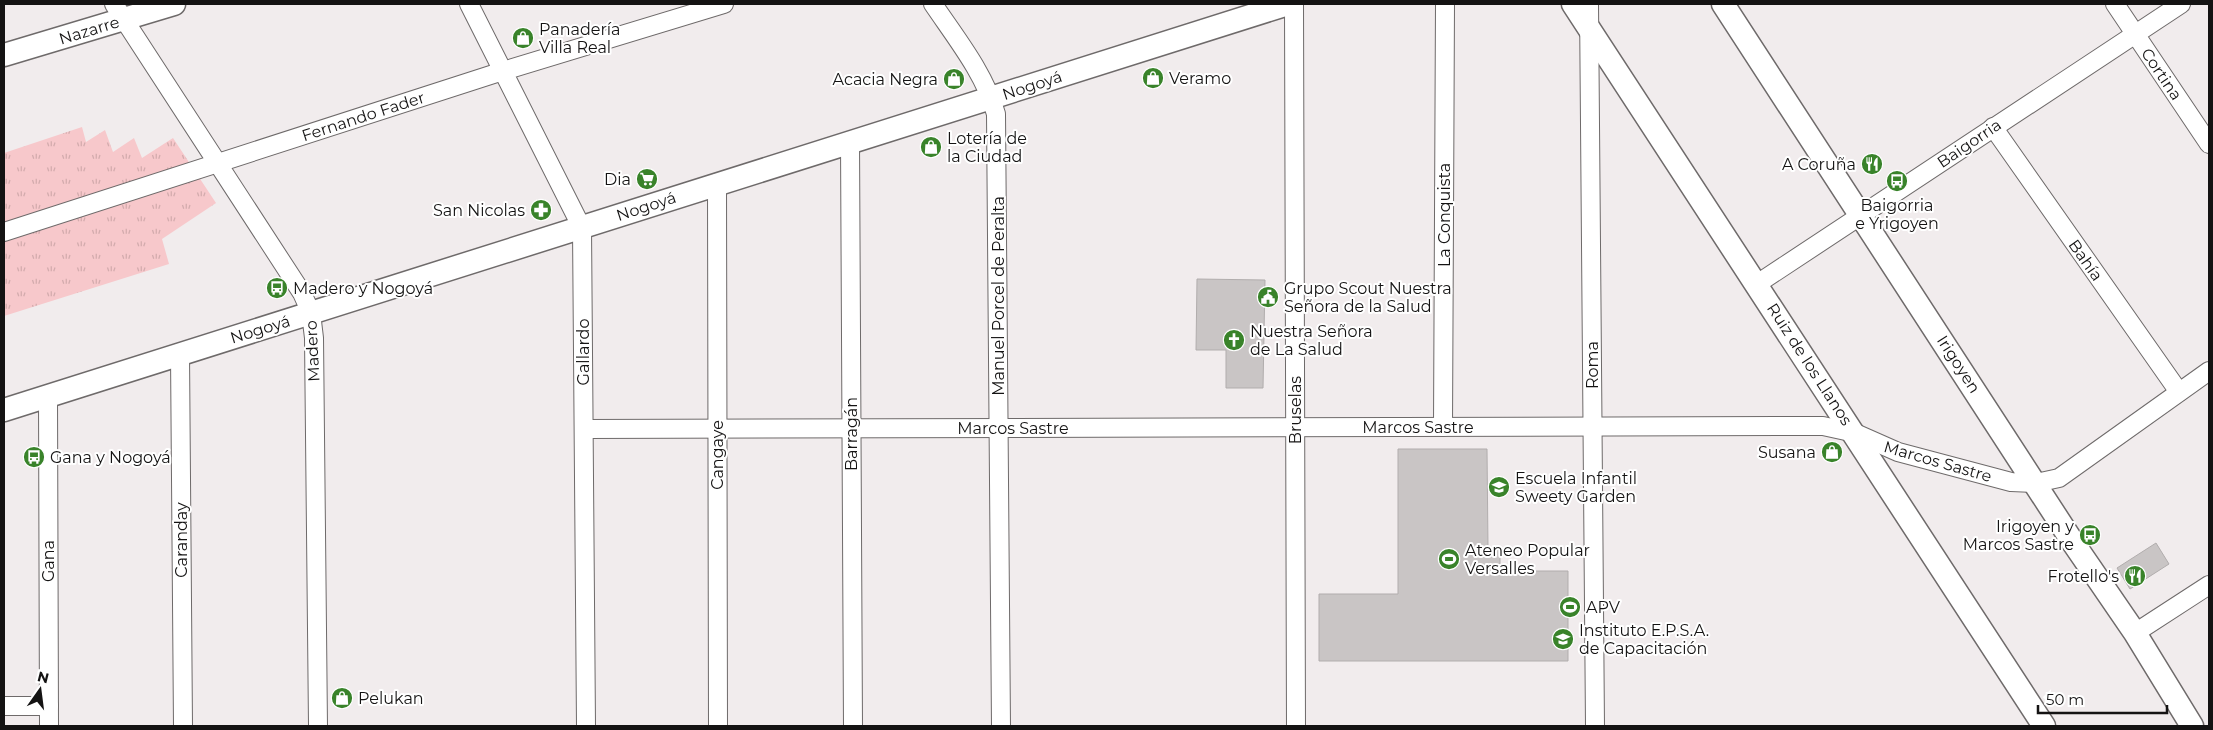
<svg xmlns="http://www.w3.org/2000/svg" width="2213" height="730" viewBox="0 0 2213 730" font-family="Montserrat,sans-serif">
<style>
.grass{fill:url(#grass-tufts)}
.building{fill:#c9c5c5;stroke:#b1adad}
.lines{fill:none;stroke-linecap:round;stroke-linejoin:round}
.minor-casing{stroke:#6e6a6a;stroke-width:20}
.tertiary-casing{stroke:#6e6a6a;stroke-width:25}
.minor{stroke:#fff;stroke-width:18}
.tertiary{stroke:#fff;stroke-width:22}
.labels{text-anchor:middle;stroke-width:4;stroke-linejoin:round;paint-order:stroke}
.poi-label{font-size:16px;fill:#141313;stroke:#fff;text-anchor:start}
.street-label{font-size:16px;fill:#141313;stroke:#fff}
</style>
<defs>
<pattern id="grass-tufts" width="24" height="20" patternUnits="userSpaceOnUse" patternTransform="scale(1.25)"><rect width="24" height="20" fill="#f7c8cb"/><path d="M3 7l-1-3M5 7V3M7 7l1-3M15 17l-1-3M17 17v-4M19 17l1-3" fill="none" stroke="#d3abad"/></pattern>
</defs>
<rect width="100%" height="100%" fill="#f1eced"/>
<path class="grass" d="M82,127L86,142L105,130L113,152L134,138L142,158L173,138L216,203L162,239L169,264L4,316V153Z"/>
<g class="building">
<path d="M1197,279L1265,280L1263,388H1226V350H1196Z"/>
<path d="M1398,449H1487L1488,548H1500V571H1568V661H1319V594H1398Z"/>
<path d="M2156,543L2169,564L2130,589L2117,568Z"/>
</g>
<g class="lines">
<g class="minor-casing">
<g id="minor">
<path d="M114,4L302,293L311,313L314,338L318,726"/>
<path d="M469,4L582,228L586,726"/>
<path d="M933,4C956,38 985,74 996,114L1001,726"/>
<path d="M1294,4L1296,726"/>
<path d="M1589,4L1595,726"/>
<path d="M2115,4L2209,144"/>
<path d="M1993,127L2179,392"/>
<path d="M850,141L853,726"/>
<path d="M717,183L718,726"/>
<path d="M4,232L503,71L724,4"/>
<path d="M1757,284L2181,4"/>
<path d="M180,354L183,726"/>
<path d="M48,395L49,726"/>
<path d="M1443,427L1445,4"/>
<path d="M584,429L1823,426L1855,433L1898,452L2011,482L2036,483L2059,478L2209,371"/>
<path d="M2135,633L2209,585"/>
<path d="M4,706H49"/>
</g>
</g>
<g class="tertiary-casing">
<g id="tertiary">
<path d="M1573,4L2044,726"/>
<path d="M1723,4L2074,544L2135,633L2192,726"/>
<path d="M4,55L174,4"/>
<path d="M4,410L1288,4"/>
</g>
</g>
<use href="#minor" class="minor"/>
<use href="#tertiary" class="tertiary"/>
</g>
<defs>
<g id="shop-disc" transform="scale(1.125)"><circle r="9.5" fill="#39832a" stroke="#fff"/><path d="M-5-2.5h2.3a2.7 3.5 0 0 1 5.4 0H5L5.5 6h-11ZM-1.5-2.5h3a1.5 2.3 0 0 0-3 0Z" fill="#fff"/></g>
<g id="restaurant-disc" transform="scale(1.125)"><circle r="9.5" fill="#39832a" stroke="#fff"/><path d="M-5-6h1v4h1v-4h1v4h1v-4h1v5L-1.5 .5V6h-2V.5L-5-1ZM5-6V6H3V1.5H1.5Q1.5-4 5-6Z" fill="#fff"/></g>
<g id="supermarket-disc" transform="scale(1.125)"><circle r="9.5" fill="#39832a" stroke="#fff"/><path d="M-6-5.5h2.5l.6 2H6L4.5 2H-2.5L-4.4-4H-6ZM-1.5 3.2a1.3 1.3 0 1 0 .1 0ZM3 3.2a1.3 1.3 0 1 0 .1 0Z" fill="#fff"/></g>
<g id="bus-disc" transform="scale(1.125)"><circle r="9.5" fill="#39832a" stroke="#fff"/><path d="M-5-6H5V4H4V6H2V4H-2V6H-4V4H-5ZM-3.5-4V0h7V-4ZM-3.5 1.2v1.5H-2V1.2ZM2 1.2v1.5H3.5V1.2Z" fill="#fff"/></g>
<g id="pharmacy-disc" transform="scale(1.125)"><circle r="9.5" fill="#39832a" stroke="#fff"/><path d="M-2-6h4v4h4v4h-4v4h-4v-4h-4v-4h4Z" fill="#fff"/></g>
<g id="civic-disc" transform="scale(1.125)"><circle r="9.5" fill="#39832a" stroke="#fff"/><path d="M-.6-6.5H3V-4.5H.6V-3L4-1V1h2V6H-6V1h2V-1L-.6-3ZM-1.2 2.5V6h2.4V2.5Z" fill="#fff"/></g>
<g id="church-disc" transform="scale(1.125)"><circle r="9.5" fill="#39832a" stroke="#fff"/><path d="M-1.2-6h2.4v3.5h3.3v2.4h-3.3V6h-2.4V-.1h-3.3v-2.4h3.3Z" fill="#fff"/></g>
<g id="school-disc" transform="scale(1.125)"><circle r="9.5" fill="#39832a" stroke="#fff"/><path d="M0-5L7-2L0 1L-7-2ZM-4 1L0 2.5L4 1V4Q0 6-4 4Z" fill="#fff"/></g>
<g id="stadium-disc" transform="scale(1.125)"><circle r="9.5" fill="#39832a" stroke="#fff"/><path d="M0-5a6.5 5 0 1 0 0 10a6.5 5 0 1 0 0-10ZM-3.5-1.8h7v3.6h-7Z" fill="#fff"/></g>
<g id="university-disc" transform="scale(1.125)"><circle r="9.5" fill="#39832a" stroke="#fff"/><path d="M0-5L7-2L0 1L-7-2ZM-4 1L0 2.5L4 1V4Q0 6-4 4Z" fill="#fff"/></g>
</defs>
<g fill-rule="evenodd">
<use href="#shop-disc" x="523" y="38"/>
<use href="#shop-disc" x="1153" y="78"/>
<use href="#shop-disc" x="954" y="79"/>
<use href="#shop-disc" x="931" y="147"/>
<use href="#restaurant-disc" x="1872" y="164"/>
<use href="#supermarket-disc" x="647" y="179"/>
<use href="#bus-disc" x="1897" y="181"/>
<use href="#pharmacy-disc" x="541" y="210"/>
<use href="#bus-disc" x="277" y="288"/>
<use href="#civic-disc" x="1268" y="297"/>
<use href="#church-disc" x="1234" y="340"/>
<use href="#shop-disc" x="1832" y="452"/>
<use href="#bus-disc" x="34" y="457"/>
<use href="#school-disc" x="1499" y="487"/>
<use href="#bus-disc" x="2090" y="535"/>
<use href="#stadium-disc" x="1449" y="559"/>
<use href="#restaurant-disc" x="2135" y="576"/>
<use href="#stadium-disc" x="1570" y="607"/>
<use href="#university-disc" x="1563" y="639"/>
<use href="#shop-disc" x="342" y="698"/>
</g>
<g class="labels">
<g class="poi-label">
<text x="539" y="35">Panadería<tspan x="539" dy="18">Villa Real</tspan></text>
<text x="1169" y="84">Veramo</text>
<text x="938" y="85" text-anchor="end">Acacia Negra</text>
<text x="947" y="144">Lotería de<tspan x="947" dy="18">la Ciudad</tspan></text>
<text x="1856" y="170" text-anchor="end">A Coruña</text>
<text x="631" y="185" text-anchor="end">Dia</text>
<text x="1897" y="211" text-anchor="middle">Baigorria<tspan x="1897" dy="18">e Yrigoyen</tspan></text>
<text x="525" y="216" text-anchor="end">San Nicolas</text>
<text x="293" y="294">Madero y Nogoyá</text>
<text x="1284" y="294">Grupo Scout Nuestra<tspan x="1284" dy="18">Señora de la Salud</tspan></text>
<text x="1250" y="337">Nuestra Señora<tspan x="1250" dy="18">de La Salud</tspan></text>
<text x="1816" y="458" text-anchor="end">Susana</text>
<text x="50" y="463">Gana y Nogoyá</text>
<text x="1515" y="484">Escuela Infantil<tspan x="1515" dy="18">Sweety Garden</tspan></text>
<text x="2074" y="532" text-anchor="end">Irigoyen y<tspan x="2074" dy="18">Marcos Sastre</tspan></text>
<text x="1465" y="556">Ateneo Popular<tspan x="1465" dy="18">Versalles</tspan></text>
<text x="2119" y="582" text-anchor="end">Frotello's</text>
<text x="1586" y="613">APV</text>
<text x="1579" y="636">Instituto E.P.S.A.<tspan x="1579" dy="18">de Capacitación</tspan></text>
<text x="358" y="704">Pelukan</text>
</g>
<g class="street-label">
<text transform="translate(89 30) rotate(-17)" y="6">Nazarre</text>
<text transform="translate(2162 74) rotate(56)" y="6">Cortina</text>
<text transform="translate(1032 85) rotate(-18)" y="6">Nogoyá</text>
<text transform="translate(363 116) rotate(-18)" y="6">Fernando Fader</text>
<text transform="translate(1969 143) rotate(-34)" y="6">Baigorria</text>
<text transform="translate(646 206) rotate(-18)" y="6">Nogoyá</text>
<text transform="translate(1444 215) rotate(-90)" y="6">La Conquista</text>
<text transform="translate(2086 260) rotate(55)" y="6">Bahía</text>
<text transform="translate(998 296) rotate(-90)" y="6">Manuel Porcel de Peralta</text>
<text transform="translate(260 329) rotate(-17)" y="6">Nogoyá</text>
<text transform="translate(312 351) rotate(-93)" y="6">Madero</text>
<text transform="translate(583 352) rotate(-90)" y="6">Gallardo</text>
<text transform="translate(1810 364) rotate(57)" y="6">Ruiz de los Llanos</text>
<text transform="translate(1959 364) rotate(57)" y="6">Irigoyen</text>
<text transform="translate(1592 365) rotate(-90)" y="6">Roma</text>
<text transform="translate(1295 410) rotate(-90)" y="6">Bruselas</text>
<text x="1418" y="433">Marcos Sastre</text>
<text x="1013" y="434">Marcos Sastre</text>
<text transform="translate(851 434) rotate(-90)" y="6">Barragán</text>
<text transform="translate(717 455) rotate(-90)" y="6">Cangaye</text>
<text transform="translate(1938 461) rotate(16)" y="6">Marcos Sastre</text>
<text transform="translate(181 540) rotate(-90)" y="6">Caranday</text>
<text transform="translate(48 561) rotate(-90)" y="6">Gana</text>
</g>
</g>
<rect width="2213" height="730" fill="none" stroke="#141313" stroke-width="10"/>
<g transform="translate(40 690) rotate(14)" stroke="#ffffff" stroke-width="4" paint-order="stroke">
<path d="M0-4L9 19L0 12L-9 19Z" fill="#141313"/>
<text y="-8" font-size="14" font-weight="bold" text-anchor="middle" fill="#141313">N</text>
</g>
<path d="M2038 705v8h129v-8" fill="none" stroke="#141313" stroke-width="2.5"/>
<text x="2046" y="705" font-size="15" fill="#141313" stroke="#ffffff" stroke-width="4" paint-order="stroke">50 m</text>
</svg>
